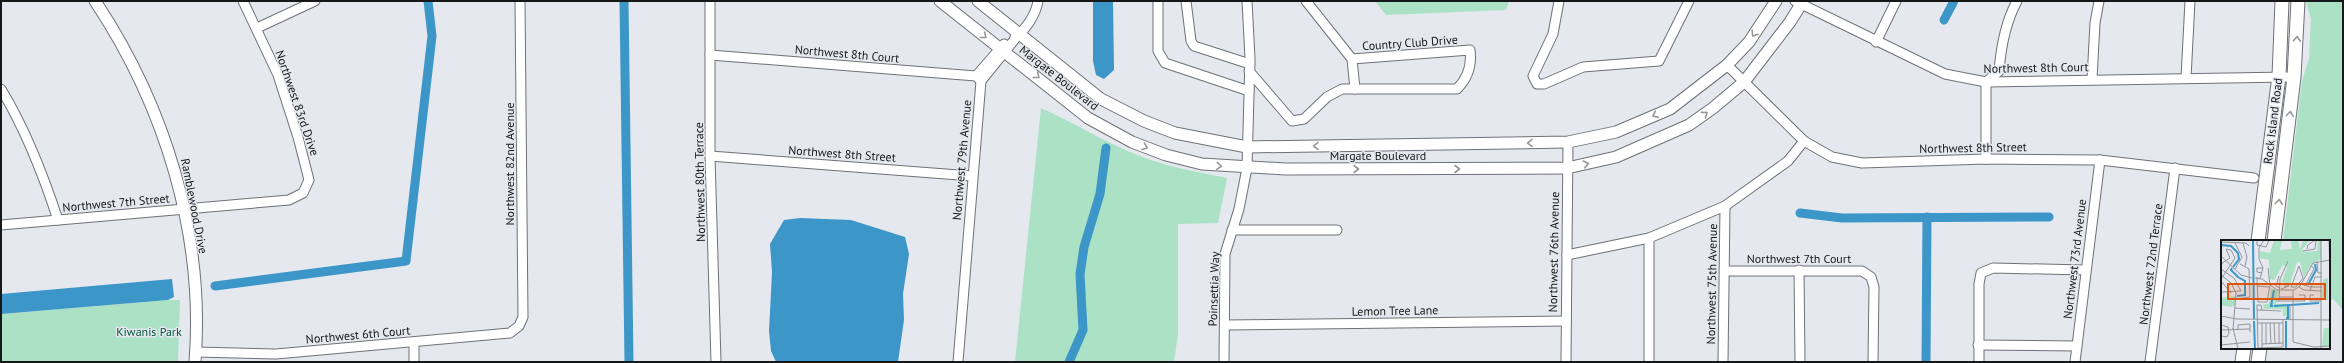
<svg xmlns="http://www.w3.org/2000/svg" width="2344" height="363" viewBox="0 0 2344 363" font-family="'PT Sans',sans-serif">
<style>
.green{fill:#abe1c5}
.water{fill:#3c96c7}
.lines{fill:none;stroke-linecap:round;stroke-linejoin:round}
.canal{stroke:#3c96c7;stroke-width:9}
.minor-casing{stroke:#6e7176;stroke-width:11}
.tertiary-casing{stroke:#6e7176;stroke-width:13}
.secondary-casing{stroke:#6e7176;stroke-width:15}
.minor{stroke:#fff;stroke-width:9}
.tertiary{stroke:#fff;stroke-width:11}
.secondary{stroke:#fff;stroke-width:13}
.oneway{stroke:#969798}
.labels{text-anchor:middle;stroke-width:3;stroke-linejoin:round;paint-order:stroke}
.street-label{font-size:12px;fill:#161719;stroke:#e5e9ef}
.park-label{font-size:12px;fill:#035337;stroke:#e5e9ef}
.inset-river{fill:none;stroke:#3c96c7;stroke-width:2}
.inset-road{fill:none;stroke:#929599;stroke-width:1}
.view{fill:#de560d;fill-opacity:0.15;stroke:#de560d;stroke-width:2}
.inset-edge{fill:none;stroke:#161719;stroke-width:2}
</style>
<rect width="100%" height="100%" fill="#e5e9ef"/>
<g class="green">
<path d="M1375,1H1509L1506,10L1386,15Z"/>
<path d="M2306,1H2343V310L2333,299L2329,300V241H2283L2302,81L2309,58L2311,19Z"/>
<path d="M1041,108C1069,120 1094,136 1121,148C1154,164 1191,171 1227,178L1218,223L1178,224V334L1174,362H1015Z"/>
<path d="M168,300H180L178,362H1V314Z"/>
</g>
<g class="water">
<path d="M1093,1H1113L1114,70L1104,79L1096,75L1093,61Z"/>
<path d="M800,218L851,220L905,237L909,254L903,294L904,320L898,362H776L771,351L769,331L772,272L770,244L784,220Z"/>
<path d="M172,279L174,297L168,300L1,314V294Z"/>
</g>
<g class="lines">
<g class="canal">
<path d="M624,1L629,362"/>
<path d="M1944,20L1954,1"/>
<path d="M1800,213L1842,218L2049,217"/>
<path d="M215,286L406,261L432,36L428,1"/>
<path d="M1069,362L1083,330L1080,274L1084,247L1100,194L1106,148"/>
<path d="M1926,362L1927,217"/>
</g>
<g class="minor-casing">
<g id="minor">
<path d="M710,1V156L716,362"/>
<path d="M1158,1V51L1165,63L1249,91"/>
<path d="M1186,1L1191,41L1194,46L1250,64"/>
<path d="M1306,1L1352,59L1355,89"/>
<path d="M1559,1L1553,34L1533,76L1537,84H1544L1583,67L1659,61L1689,1"/>
<path d="M1795,1L1945,74L1986,82L2294,77"/>
<path d="M257,28L315,1"/>
<path d="M1015,37C1026,30 1036,14 1038,1"/>
<path d="M1876,42L1896,1"/>
<path d="M710,55L976,76L981,81"/>
<path d="M1727,65L1804,141L1832,157L1862,163L1986,159L2100,160L2254,178"/>
<path d="M1249,71L1292,121L1304,119L1327,97L1342,89H1457C1468,78 1472,65 1470,50L1352,59"/>
<path d="M976,76L1004,44"/>
<path d="M2186,78L2190,1"/>
<path d="M2092,79L2095,23L2099,1"/>
<path d="M1,89C26,130 43,174 58,220"/>
<path d="M710,156L972,176"/>
<path d="M1986,159V82L1999,71C2001,46 2005,23 2017,1"/>
<path d="M1,225L289,200L303,193L309,180L298,137L278,75L243,1"/>
<path d="M1232,230H1337"/>
<path d="M1649,238V362"/>
<path d="M1567,255L1649,238L1725,206L1788,161L1804,141"/>
<path d="M1799,270L1800,362"/>
<path d="M1725,271H1862L1871,277L1874,287L1873,362"/>
<path d="M1225,325L1566,321"/>
<path d="M414,342V362"/>
<path d="M1978,345L2077,346"/>
<path d="M196,352L276,354L510,333L519,326L523,317L520,1"/>
<path d="M958,362L981,81L1019,34"/>
<path d="M1224,362L1225,254L1239,209L1247,168L1250,58L1247,1"/>
<path d="M1566,362L1568,142"/>
<path d="M1723,362L1725,206"/>
<path d="M1979,362V284L1981,273L1993,268L2086,270"/>
<path d="M2075,362L2100,160"/>
<path d="M2150,362L2175,168"/>
</g>
</g>
<g class="tertiary-casing">
<g id="tertiary">
<path d="M95,1C165,106 205,235 195,362"/>
<path d="M940,1L1088,118L1132,142L1166,155L1202,164L1285,169L1567,168L1616,157L1689,125L1713,108L1744,82L1790,22L1803,1"/>
<path d="M978,1L1101,99L1144,121L1175,133L1247,147L1568,142L1616,132L1670,109L1727,65L1749,42L1776,1"/>
</g>
</g>
<g class="secondary-casing">
<g id="secondary">
<path d="M2258,241L2279,76L2282,1"/>
<path d="M2274,241L2294,77L2298,1"/>
<path d="M2242,362L2244,348"/>
<path d="M2258,362L2260,348"/>
</g>
</g>
<use href="#minor" class="minor"/>
<use href="#tertiary" class="tertiary"/>
<use href="#secondary" class="secondary"/>
</g>
<defs><path id="oneway-chevron" d="M-2-3.5L2.5 0L-2 3.5" fill="none" stroke-width="1.6" stroke-linecap="round" stroke-linejoin="round"/></defs>
<g class="oneway">
<use href="#oneway-chevron" transform="translate(1754 34) rotate(123)"/>
<use href="#oneway-chevron" transform="translate(984 36) rotate(39)"/>
<use href="#oneway-chevron" transform="translate(2297 39) rotate(-87)"/>
<use href="#oneway-chevron" transform="translate(1037 76) rotate(39)"/>
<use href="#oneway-chevron" transform="translate(1705 114) rotate(-36)"/>
<use href="#oneway-chevron" transform="translate(2290 114) rotate(-83)"/>
<use href="#oneway-chevron" transform="translate(1655 115) rotate(156)"/>
<use href="#oneway-chevron" transform="translate(1530 143) rotate(179)"/>
<use href="#oneway-chevron" transform="translate(1316 146) rotate(179)"/>
<use href="#oneway-chevron" transform="translate(1145 147) rotate(21)"/>
<use href="#oneway-chevron" transform="translate(1586 164) rotate(-13)"/>
<use href="#oneway-chevron" transform="translate(1219 166) rotate(5)"/>
<use href="#oneway-chevron" transform="translate(1356 169)"/>
<use href="#oneway-chevron" transform="translate(1457 169)"/>
<use href="#oneway-chevron" transform="translate(2279 202) rotate(-83)"/>
</g>
<g class="labels">
<g class="street-label">
<text transform="translate(1410 43) rotate(-4)" y="4">Country Club Drive</text>
<text transform="translate(847 54) rotate(5)" y="4">Northwest 8th Court</text>
<text transform="translate(2036 68) rotate(-1)" y="4">Northwest 8th Court</text>
<text transform="translate(1059 78) rotate(38)" y="4">Margate Boulevard</text>
<text transform="translate(297 103) rotate(71)" y="4">Northwest 83rd Drive</text>
<text transform="translate(2273 121) rotate(-83)" y="4">Rock Island Road</text>
<text transform="translate(1973 148) rotate(-1)" y="4">Northwest 8th Street</text>
<text transform="translate(842 154) rotate(4)" y="4">Northwest 8th Street</text>
<text x="1378" y="160">Margate Boulevard</text>
<text transform="translate(962 160) rotate(-85)" y="4">Northwest 79th Avenue</text>
<text transform="translate(510 164) rotate(-90)" y="4">Northwest 82nd Avenue</text>
<text transform="translate(700 182) rotate(-91)" y="4">Northwest 80th Terrace</text>
<text transform="translate(116 203) rotate(-5)" y="4">Northwest 7th Street</text>
<text transform="translate(194 206) rotate(79)" y="4">Ramblewood Drive</text>
<text transform="translate(1554 252) rotate(-89)" y="4">Northwest 76th Avenue</text>
<text x="1799" y="263">Northwest 7th Court</text>
<text transform="translate(2075 259) rotate(-83)" y="4">Northwest 73rd Avenue</text>
<text transform="translate(2151 264) rotate(-83)" y="4">Northwest 72nd Terrace</text>
<text transform="translate(1712 284) rotate(-89)" y="4">Northwest 75th Avenue</text>
<text transform="translate(1214 289) rotate(-88)" y="4">Poinsettia Way</text>
<text transform="translate(1395 311) rotate(-1)" y="4">Lemon Tree Lane</text>
<text transform="translate(358 335) rotate(-5)" y="4">Northwest 6th Court</text>
</g>
<g class="park-label">
<text x="149" y="336">Kiwanis Park</text>
</g>
</g>
<g transform="translate(2221 240)">
<rect width="109" height="109" fill="#e5e9ef"/>
<path d="M53,0H61L59,10L71,9L70,0H77L79,9L82,0H89L81,10L84,12L96,11L97,0H100V19L91,23L83,37L79,22H76L69,44L64,45L61,41L66,27L62,25L53,40L49,39L48,20L39,18V11L49,13ZM107,38V60H103L104,57H101L102,39ZM50,48L58,51L55,64H67V76H62V69H43L42,65L48,63ZM15,56L14,65L10,67L0,65V58ZM103,88H109V106H101Z" fill="#abe1c5"/>
<path class="inset-river" d="M32,0L33,79M0,5L10,6L17,13L18,19L12,27M11,28L10,30L17,37L24,41V55L16,56M87,45L95,30L94,24M52,66H50L53,50M53,66L98,63M65,78H67V64M33,81L34,109M65,81V109"/>
<path class="inset-road" d="M36,0V5L45,7L48,0M108,0L109,33M0,2L25,3L28,6M14,3L21,17L14,29M22,3L26,17L24,26M86,9L87,5L94,0M82,11L94,9L95,0M0,16L20,35L31,38M96,21L97,33H101M0,24L9,18L5,9M78,26L82,38L75,47H70ZM47,28L49,45M0,29L13,38L20,51L0,52M41,33L36,32V28H42M0,35L10,43L15,53L12,89M58,36L55,46L59,48M36,37L37,62H46L49,45M34,38L41,39L56,50H73L79,46L92,23L109,20M39,38L42,28L38,19V8L43,0M0,39L14,18L10,10L5,9M0,41L10,53M80,44L89,47H101M36,46L48,47M84,46L93,29L90,25M78,47L83,50L100,51M60,49L68,46H63M72,50V102L93,107L109,106M89,51L94,37H101M93,55H89V61H100M58,57H72M15,59L29,57L28,29L19,24M55,61H72M58,61L59,39L67,21M72,61H84V55H78M14,68L29,69M36,70L60,71M41,70L40,65H36L37,108L62,107V80M0,76L16,79L109,80M69,80V65M37,83H62M41,83V108M45,83V104M49,83L50,104M53,83L54,104M58,83V104M0,85L7,87L8,93L6,97L0,96M12,88L17,109M0,90L29,89M17,90V85L29,84V92M41,104L62,103M0,105L29,102M100,109V0"/>
<path class="view" d="M7,44H104V59H7Z"/>
<rect width="109" height="109" class="inset-edge"/>
</g>
<rect width="2344" height="363" fill="none" stroke="#161719" stroke-width="4"/>
</svg>
